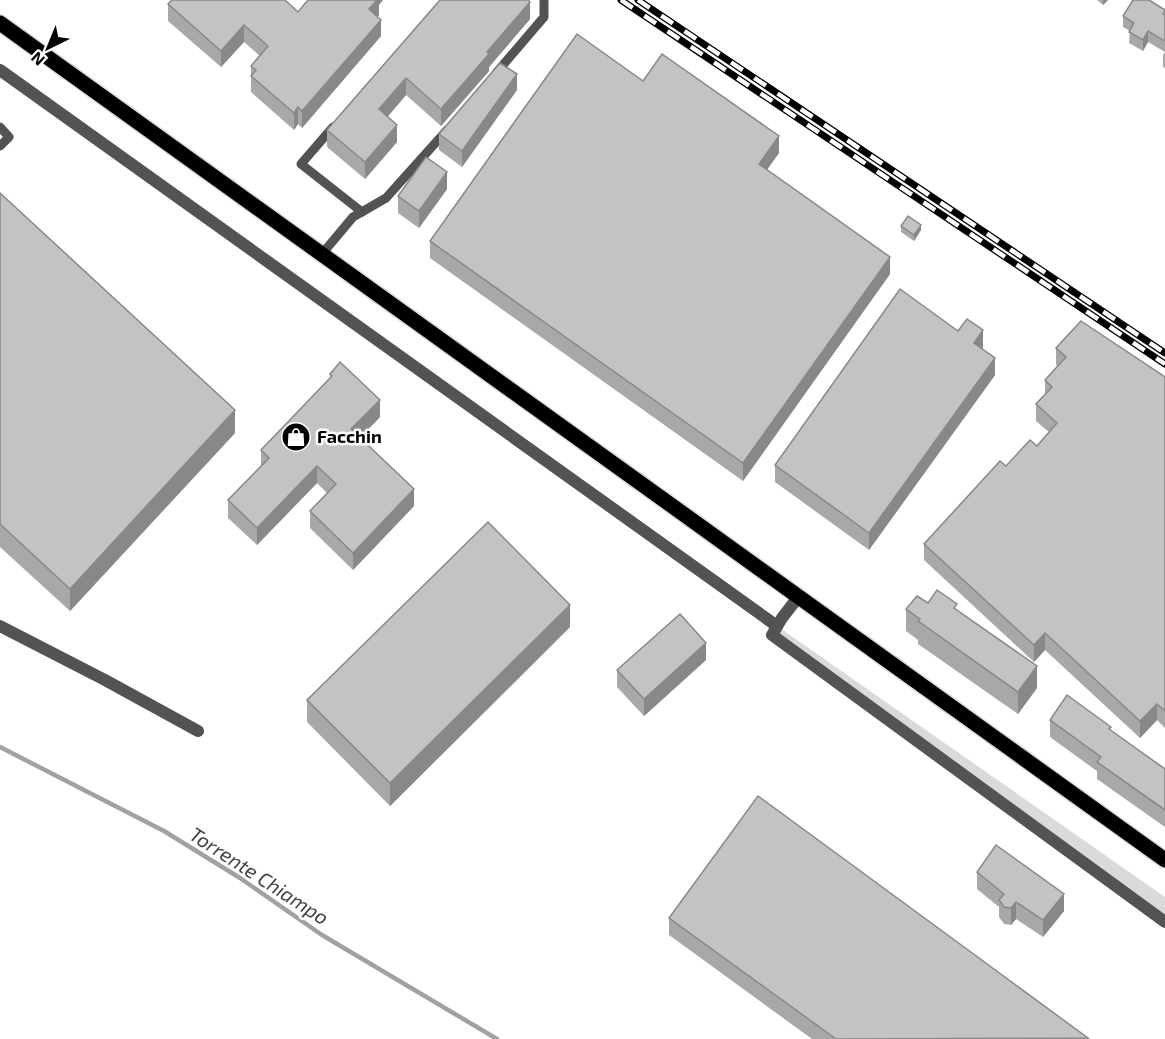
<svg xmlns="http://www.w3.org/2000/svg" width="1165" height="1039" viewBox="0 0 1165 1039" font-family="'Exo 2',sans-serif">
<style>
.green{fill:#dadada}
.lines{fill:none;stroke-linecap:round;stroke-linejoin:round}
.stream{stroke:#a1a1a1;stroke-width:4.5}
.primary-casing{stroke:#dbdbdb;stroke-width:18}
.service{stroke:#535353;stroke-width:9}
.minor{stroke:#535353;stroke-width:12}
.primary{stroke:#000;stroke-width:15}
.rail-casing{stroke:#000;stroke-width:7}
.rail{stroke:#fff;stroke-width:4.5;stroke-dasharray:14;stroke-linecap:butt}
.wall{fill:#a8a8a8}
.shaded-wall{fill:#888}
.building{fill:#c3c3c3;stroke:#888;stroke-width:1.5}
.labels{text-anchor:middle;stroke-width:5;stroke-linejoin:round;paint-order:stroke}
.poi-label{font-size:18px;font-weight:bold;fill:#000;stroke:#fff;text-anchor:start}
.water-label{font-size:20px;font-style:italic;fill:#424242;stroke:#fff}
</style>
<rect width="100%" height="100%" fill="#fff"/>
<path class="green" d="M777,626L1165,897V922L772,635Z"/>
<g class="lines">
<path class="stream" d="M0,747L164,831L240,878L322,935L497,1039"/>
<g class="primary-casing">
<path id="primary" d="M0,23L1165,860"/>
</g>
<g class="service">
<path d="M497,72L544,17V0"/>
<path d="M0,127L9,137L0,146"/>
<path d="M333,127L301,164L362,212"/>
<path d="M322,254L353,217L386,198L447,130"/>
</g>
<g class="minor">
<path d="M0,70L777,626"/>
<path d="M799,596L782,618L772,635L1165,922"/>
<path d="M0,626L105,680L198,731"/>
</g>
<use href="#primary" class="primary"/>
<g class="rail-casing">
<g id="rail">
<path d="M621,0L1165,364"/>
<path d="M638,0L1165,353"/>
</g>
</g>
<use href="#rail" class="rail"/>
</g>
<g class="wall">
<path d="M440,0L530,19L489,67V71L441,126L406,95L387,117L397,142L365,179L327,147V130Z"/>
<path d="M1097,0H1108L1103,5Z"/>
<path d="M168,4L298,12L379,5V15L378,16L381,36L302,128L298,124L294,130L251,92V66L260,56L244,42L221,67L168,21Z"/>
<path d="M1165,10V68L1163,67V55L1165,52L1148,42L1143,51L1129,43L1130,31L1123,27V16Z"/>
<path d="M517,90L462,167L439,150V134Z"/>
<path d="M779,153L767,169L890,274L743,481L430,258V241Z"/>
<path d="M447,189L419,228L398,213V196Z"/>
<path d="M0,193L235,433L70,611L0,547Z"/>
<path d="M901,226L921,230L914,241L901,232Z"/>
<path d="M958,331L983,348L982,349L995,375L869,550L775,482V465Z"/>
<path d="M1056,348L1165,377V728L1157,720L1140,738L1045,650L1034,662L924,560V544L1006,466L1037,446L1049,432L1036,421V404L1045,394V380L1058,366L1056,365Z"/>
<path d="M330,374L380,417L360,438L414,506L353,570L310,528V511L327,493L317,483L257,545L228,518V500L261,466V450L330,378Z"/>
<path d="M928,603L957,610L1037,688L1018,714L918,644V640L906,631V609Z"/>
<path d="M570,627L390,806L307,722V700Z"/>
<path d="M706,660L644,716L617,687V670Z"/>
<path d="M1050,720L1111,731L1165,769V827L1097,779V771L1050,737Z"/>
<path d="M977,872L1064,911L1043,937L1016,919L1011,925L1004,924L999,917V907L977,889Z"/>
<path d="M669,918L1088,1039H812L669,935Z"/>
</g>
<g class="shaded-wall">
<path d="M374,0H383L379,5V15L369,26V9Z"/>
<path d="M1103,0H1108L1103,5Z"/>
<path d="M530,2V19L489,67V71L441,126V109L487,52Z"/>
<path d="M381,20V36L302,128V111Z"/>
<path d="M244,25V42L221,67V51Z"/>
<path d="M1148,31V42L1143,51V40Z"/>
<path d="M517,74V90L462,167V151Z"/>
<path d="M406,78V95L379,127V109Z"/>
<path d="M298,107V124L294,130V113Z"/>
<path d="M397,125V142L365,179V162Z"/>
<path d="M779,136V153L759,181V164Z"/>
<path d="M447,172V189L419,228V211Z"/>
<path d="M921,225V230L914,241V235Z"/>
<path d="M890,257V274L743,481V463Z"/>
<path d="M983,330V348L974,360V343Z"/>
<path d="M995,358V375L869,550V533Z"/>
<path d="M380,400V417L351,447V429Z"/>
<path d="M235,410V433L70,611V589Z"/>
<path d="M317,466V483L257,545V528Z"/>
<path d="M414,489V506L353,570V553Z"/>
<path d="M570,605V627L390,806V783Z"/>
<path d="M1045,633V650L1034,662V645Z"/>
<path d="M706,643V660L644,716V699Z"/>
<path d="M1037,666V688L1018,714V692Z"/>
<path d="M1157,704V720L1140,738V721Z"/>
<path d="M1064,894V911L1043,937V920Z"/>
<path d="M1016,902V919L1011,925V908Z"/>
</g>
<g class="building">
<path d="M172,0H285L298,12L308,0H377L369,9L381,20L302,111L298,107L294,113L251,76L256,70L251,66L268,46L244,25L221,51L168,4Z"/>
<path d="M440,0H528L530,2L487,52L489,54L441,109L406,78L379,109L397,125L365,162L327,130Z"/>
<path d="M1133,0H1149L1165,10L1163,14L1165,15V41L1148,31L1143,40L1129,32L1134,23L1123,16Z"/>
<path d="M577,34L643,81L662,54L779,136L759,164L890,257L743,463L430,241Z"/>
<path d="M500,63L517,74L462,151L439,134Z"/>
<path d="M426,157L447,172L419,211L398,196Z"/>
<path d="M0,193L235,410L70,589L0,524Z"/>
<path d="M908,216L921,225L914,235L901,226Z"/>
<path d="M900,289L958,331L967,319L983,330L974,343L995,358L869,533L775,465Z"/>
<path d="M1081,321L1165,377V711L1157,704L1140,721L1045,633L1034,645L924,544L1000,461L1006,466L1030,440L1037,446L1057,423L1036,404L1052,387L1045,380L1066,357L1056,348Z"/>
<path d="M340,362L380,400L351,429L414,489L353,553L310,511L336,484L317,466L257,528L228,500L269,458L261,450L332,376L330,374Z"/>
<path d="M488,522L570,605L390,783L307,700Z"/>
<path d="M937,590L957,604L954,608L1037,666L1018,692L918,621L920,619L906,609L917,596L928,603Z"/>
<path d="M680,614L706,643L644,699L617,670Z"/>
<path d="M1067,695L1111,727L1109,729L1165,769V810L1097,762L1101,757L1050,720Z"/>
<path d="M758,796L1088,1038L836,1039L669,918Z"/>
<path d="M996,845L1064,894L1043,920L1016,902L1011,908L1004,907L999,900L1004,894L977,872Z"/>
</g>
<defs>
<g id="shop-disc" transform="scale(1.5)"><circle r="9.5" fill="#000" stroke="#fff"/><path d="M-5-2.5h2.3a2.7 3.5 0 0 1 5.4 0H5L5.5 6h-11ZM-1.5-2.5h3a1.5 2.3 0 0 0-3 0Z" fill="#fff"/></g>
</defs>
<g fill-rule="evenodd">
<use href="#shop-disc" x="296" y="437"/>
</g>
<g class="labels">
<g class="poi-label">
<text x="317" y="443">Facchin</text>
</g>
<g class="water-label">
<text transform="translate(259 876) rotate(33)" y="7">Torrente Chiampo</text>
</g>
</g>
<g transform="translate(48 48) rotate(223)" stroke="#ffffff" stroke-width="4.5" paint-order="stroke">
<path d="M0-4.5L10 22L0 15L-10 22Z" fill="#000000"/>
<text y="-9" font-size="16" font-weight="bold" text-anchor="middle" fill="#000000">N</text>
</g>
</svg>
